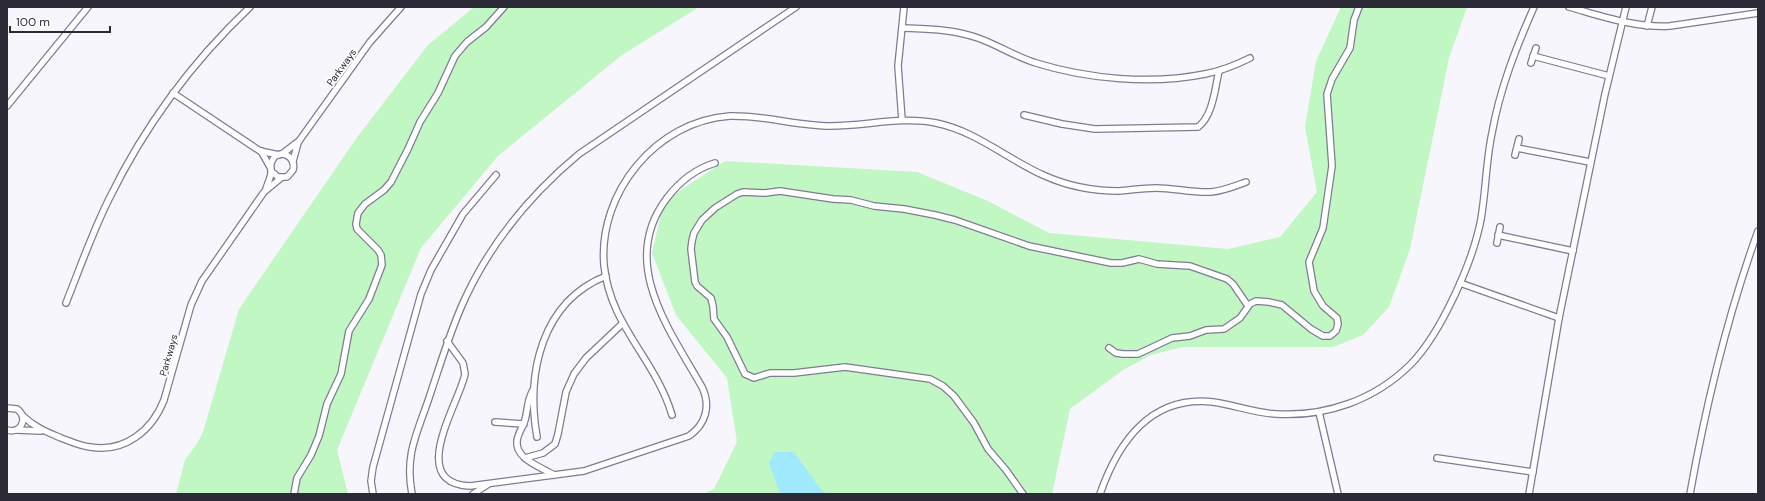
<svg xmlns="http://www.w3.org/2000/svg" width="1765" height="501" viewBox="0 0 1765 501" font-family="'DM Sans',sans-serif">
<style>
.green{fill:#c0f7c2}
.water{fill:#a1e9fd}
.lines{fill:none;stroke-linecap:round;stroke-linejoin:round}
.street-casing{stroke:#7f7a97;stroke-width:8}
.street{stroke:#fff;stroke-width:5.5}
.labels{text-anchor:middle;stroke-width:4;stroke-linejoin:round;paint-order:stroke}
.street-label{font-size:10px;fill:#2c2a36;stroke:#fff}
</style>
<rect width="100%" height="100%" fill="#f7f6fd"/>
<g class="green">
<path d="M474,7H699L622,55L498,156L421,248L337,450L348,494H176L185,460L198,442L203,432L239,309L358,136L428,45Z"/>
<path d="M1341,7H1467L1449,58L1410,249L1389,307L1363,335L1333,347H1182L1151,355L1123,370L1070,409L1052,494H702L714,489L737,442L727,378L676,315L652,253L664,201L725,161L917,172L988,201L1049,233L1228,249L1280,237L1317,192L1305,127L1316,61Z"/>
</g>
<path class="water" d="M775,452H794L822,491L828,494H780L769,463Z"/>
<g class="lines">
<g class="street-casing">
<g id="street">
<path d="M1569,7C1602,16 1635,28 1670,26L1758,13"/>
<path d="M1647,26L1652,7"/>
<path d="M903,28C928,29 953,29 978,38C998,45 1016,57 1036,63C1088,79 1151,85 1205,74C1221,71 1236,65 1250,58"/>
<path d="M1533,56L1609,76"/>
<path d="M1531,63L1536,48"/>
<path d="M173,93L260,151L279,155"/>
<path d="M7,106L88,7"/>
<path d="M1024,115L1062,124L1095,129L1198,127C1213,116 1215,88 1219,71"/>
<path d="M902,120L898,66L904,7"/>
<path d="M1517,148L1590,162"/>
<path d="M261,151L270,167"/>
<path d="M282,154L299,141L370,42L401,7"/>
<path d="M1515,155L1519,139"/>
<path d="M293,161L298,143"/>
<path d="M266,189C267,184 272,176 271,170C271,166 270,164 272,161C278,147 297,156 293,170L287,177H278L271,171"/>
<path d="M1498,235L1573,251"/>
<path d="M1497,243L1500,227"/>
<path d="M1460,283L1559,318"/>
<path d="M66,303C80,268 92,233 109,199C144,127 192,62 250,7"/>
<path d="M447,341L463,363L465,374C459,404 406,483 470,486L584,471L689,436C706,424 711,406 702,387C669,329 618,262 667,198C680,181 695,169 715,163"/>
<path d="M1109,348L1116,353L1123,354H1138L1172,338L1190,336L1206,330L1224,329L1240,318L1250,304L1256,301L1269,302L1282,305L1311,329L1323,336H1330L1336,331L1338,324L1337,318L1323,306L1314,291L1309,262L1323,228L1332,166L1327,94L1332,79L1350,48L1354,20L1359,7"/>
<path d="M533,390C527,400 528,409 525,420C523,427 518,433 517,441C515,459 541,467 554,475"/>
<path d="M7,408L17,409C29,418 21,434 7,430"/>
<path d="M1319,412L1338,494"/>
<path d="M672,415C655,358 610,326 604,265C598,193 656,121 730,116C764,115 797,126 831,126C866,126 902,116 936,123C976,131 1007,159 1043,175C1067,186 1093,191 1119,191C1131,190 1144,188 1156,188C1174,188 1193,193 1211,192C1223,191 1235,186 1246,182"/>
<path d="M23,416C34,427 47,432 61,438C70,441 80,446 90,447C124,453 152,431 164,400L191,305L202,281L264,192L281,178"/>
<path d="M495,422L524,424"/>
<path d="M17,430L41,431"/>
<path d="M537,437C526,374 541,302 606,276"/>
<path d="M525,458L543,453L555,444L558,434L566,392L574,374L586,358L622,324"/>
<path d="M1437,458L1533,472"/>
<path d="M294,494L297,478L311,455L319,436L327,404L341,374L349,331L369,299L382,265L381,255L378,250L357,229L356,224L358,213L365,204L384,190L391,182L408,149L420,122L438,93L455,56L467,42L486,27L504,7"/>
<path d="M373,494L371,481L373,467L421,294L431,270L463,214L496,175"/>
<path d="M412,494C404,452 419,430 431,392C441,362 450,332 463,303C489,245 531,194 579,154L796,7"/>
<path d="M473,494L487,485"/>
<path d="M1023,494L1006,470L988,449L974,423L954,396L943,386L930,379L845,367L794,373H770L754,378L745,374L727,337L714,319L713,306L711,298L697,286L695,282L691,249L692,241L694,233L702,220L715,208L737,194L743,192L765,193L780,191L833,199L851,200L874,206L904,209L935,215L955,220L1029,246L1111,263H1122L1139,259L1157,264L1190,266L1227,279L1233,284L1248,306"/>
<path d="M1100,494C1118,442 1151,395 1213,402C1234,405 1255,413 1276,414C1326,417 1375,400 1411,364C1441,333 1473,262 1481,219C1486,190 1486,161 1492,133C1500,88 1516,48 1534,7"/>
<path d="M1529,494L1559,318L1605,94L1626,7"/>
<path d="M1690,494C1706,404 1727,317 1758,231"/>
</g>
</g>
<use href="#street" class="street"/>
</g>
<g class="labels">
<g class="street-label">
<text transform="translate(341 67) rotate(-54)" y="4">Parkways</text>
<text transform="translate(168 355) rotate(-74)" y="4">Parkways</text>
</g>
</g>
<rect width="1765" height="501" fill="none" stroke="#2c2a36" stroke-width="16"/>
<path d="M10 26v6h100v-6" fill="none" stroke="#2c2a36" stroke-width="2"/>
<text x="16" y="26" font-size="12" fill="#2c2a36" stroke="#ffffff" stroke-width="3" paint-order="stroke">100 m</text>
</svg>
